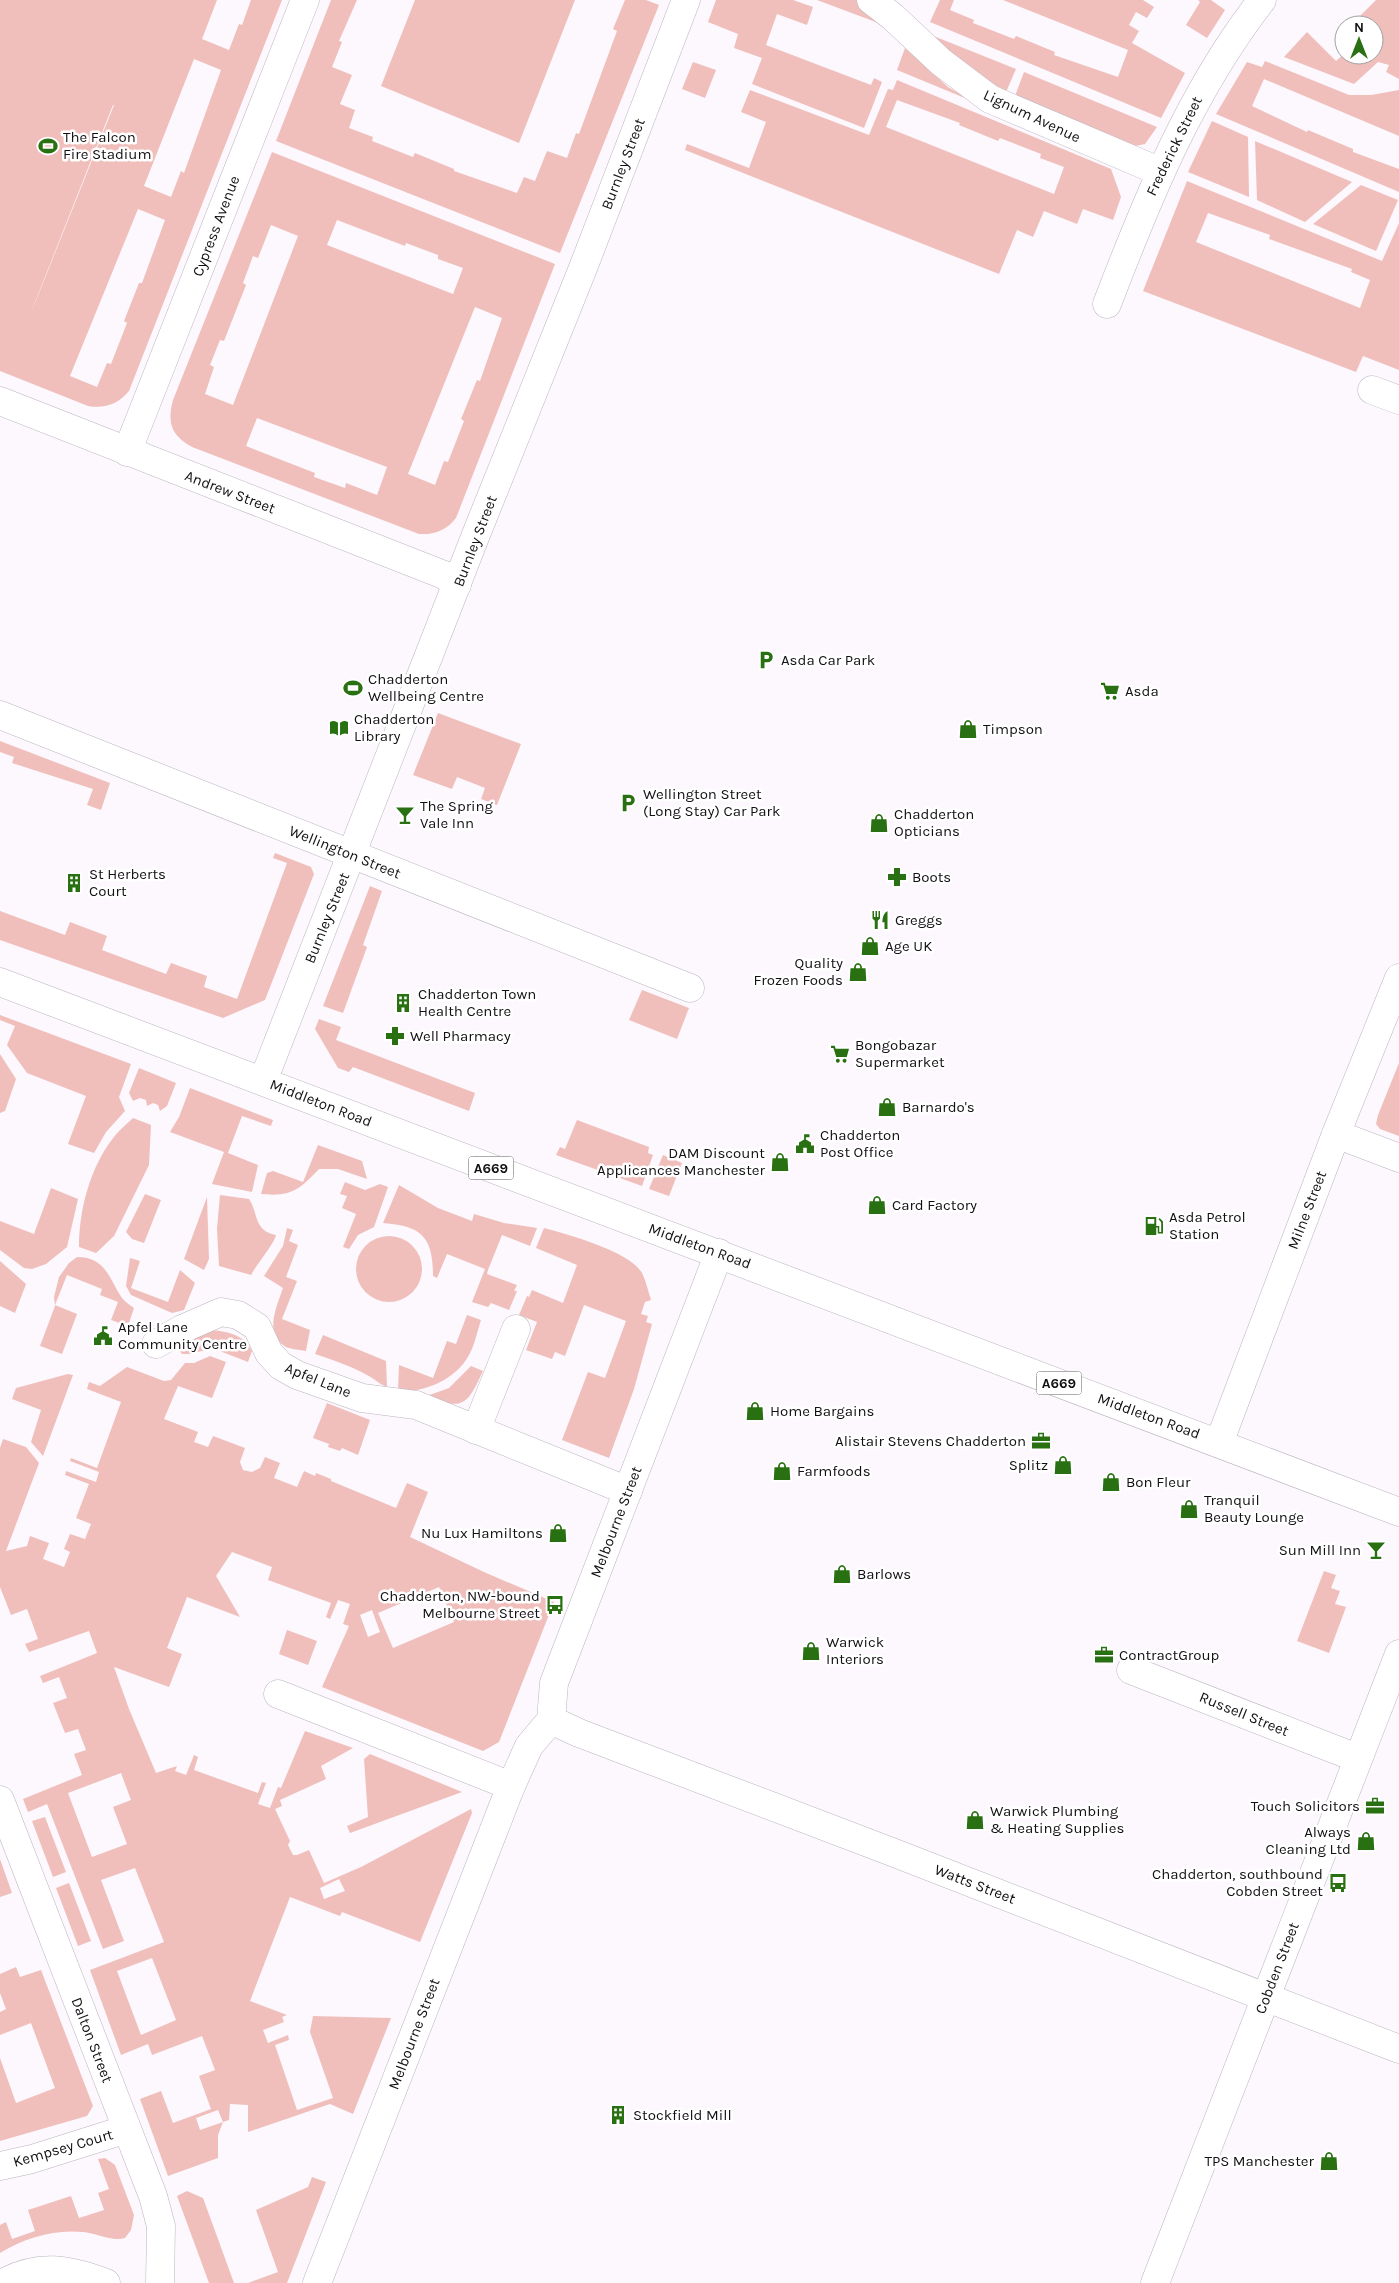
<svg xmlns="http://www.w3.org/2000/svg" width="1399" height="2283" viewBox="0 0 1399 2283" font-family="Karla,sans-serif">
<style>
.green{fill:#f0bfbc;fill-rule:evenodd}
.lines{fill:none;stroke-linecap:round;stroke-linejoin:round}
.minor-casing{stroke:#bbb4c0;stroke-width:29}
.tertiary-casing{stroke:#bbb4c0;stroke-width:29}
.primary-casing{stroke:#bbb4c0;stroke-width:29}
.minor{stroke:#fff;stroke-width:28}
.tertiary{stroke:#fff;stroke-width:28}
.primary{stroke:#fff;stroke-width:28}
.labels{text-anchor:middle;stroke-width:5;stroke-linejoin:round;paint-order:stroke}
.shield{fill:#fff;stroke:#5a585a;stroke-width:1}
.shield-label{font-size:14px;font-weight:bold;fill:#131014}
.street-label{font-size:15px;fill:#131014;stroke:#fff}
.poi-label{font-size:15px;fill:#131014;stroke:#fff;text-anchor:start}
</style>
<rect width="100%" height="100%" fill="#fcf8fd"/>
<g class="green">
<path d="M0,0H217L202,39L229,50L239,24L242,25L251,0H282L129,391C118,404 105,409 88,406L0,371ZM194,59L221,70L184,173L181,171L171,197L144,186ZM113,105H114L29,318L39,292ZM138,209L165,220L142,283H139L124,321L127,323L111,364L107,363L97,387L70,376Z"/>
<path d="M331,0H357L339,41L342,42L332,67L352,75L340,104L355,110L349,128L373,137L372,141L413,157L415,153L454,169V171L517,193L524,177L535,181L547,151L567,158L576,133L579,134L617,31L613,29L625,0H646L659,5L560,253L276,141Z"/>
<path d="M415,0H575L519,143L381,86Z"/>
<path d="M716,0H793L813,7L807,25L777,14L766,45L871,85L874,78L882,82L864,128L752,84L762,58L734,48L738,34L708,22Z"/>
<path d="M817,0H856L881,24Z"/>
<path d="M940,0H954L950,10L974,20L973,23L1014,39L1016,36L1055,52L1054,55L1118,77L1128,50L1003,0H1143L1154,7L1147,18L1136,12L1129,25L1139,31L1132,43L1185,73L1161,118L930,22Z"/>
<path d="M1198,0H1211L1225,10L1207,38L1186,25L1200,2Z"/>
<path d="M1376,0H1399V79L1386,72L1389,65L1378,62L1354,84L1284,57L1307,32L1336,61L1344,54L1374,55V25H1351Z"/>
<path d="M931,35L1016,69L1006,92L951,56Z"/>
<path d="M905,48L948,87L972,101L897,70Z"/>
<path d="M1265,61L1349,95H1371L1399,90V136L1264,79L1252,106L1307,132L1308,130L1353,149V152L1399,169V192L1216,114L1247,62L1262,67Z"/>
<path d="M693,62L716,70L705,98L682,89Z"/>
<path d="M1024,72L1157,127L1145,144L1135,146L1015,96Z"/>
<path d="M897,80L1111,169L1121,197L1113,220L1083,209L1077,224L1044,211L1033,237L1017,230L999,274L685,150L687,144L749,168L766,122L741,112L750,90L869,135L888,89L893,90ZM897,100L960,123L959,125L998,141L1000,138L1041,154L1040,158L1064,167L1054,194L886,127Z"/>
<path d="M1212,121L1248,137L1249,197L1188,172Z"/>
<path d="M1255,141L1352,182L1305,222L1257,200Z"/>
<path d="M272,152L555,264L456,518C447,530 434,535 419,534L192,447C171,435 167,423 173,400ZM337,220L405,246L406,243L438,255V259L463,268L453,294L327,245ZM271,225L298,236L233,405L205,394L214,367L210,365L220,340L224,341L246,285L243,283L253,256L258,258ZM475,307L502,318L480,381L477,380L461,419L464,421L448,462L444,461L435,485L408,474ZM257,418L387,467L377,495L346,483L345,488L314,477L315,473L246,446Z"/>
<path d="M1187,181L1382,261L1399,223V370L1363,356L1356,372L1143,291ZM1208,213L1270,235L1269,239L1352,269L1351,272L1370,280L1360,308L1196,242Z"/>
<path d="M1361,185L1398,200L1376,251L1313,224Z"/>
<path d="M438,713L521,744L497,805L481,799L485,788L457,777L452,789L413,775Z"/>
<path d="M0,741L110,783L101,810L87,805L93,789L12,763L14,757L0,752Z"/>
<path d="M275,853L311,867L314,874L265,1000L223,1018L0,940V911L65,935L70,922L107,936L102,950L166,974L171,963L207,976L204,987L237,999L287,863L273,858Z"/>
<path d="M370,886L382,891L363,945L367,947L343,1013L323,1006Z"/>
<path d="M642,990L689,1008L677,1039L629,1020Z"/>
<path d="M0,1015L131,1064L119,1097L125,1111L106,1132L94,1153L68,1144L86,1096L27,1073L7,1045L15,1026L0,1020Z"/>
<path d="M319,1019L341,1027L336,1040L475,1093L469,1111L353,1067L349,1072L338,1068L315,1029Z"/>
<path d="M0,1054L16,1079L5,1111L0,1113Z"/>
<path d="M1399,1063V1136L1380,1129L1376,1124L1378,1115Z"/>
<path d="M139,1068L176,1083L167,1106L160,1111L158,1105L153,1103L147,1106L146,1100L140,1098L133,1101L129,1093Z"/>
<path d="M190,1088L273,1120L271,1126L242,1116L228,1153L258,1165L252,1192L212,1184L224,1152L170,1132L179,1117Z"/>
<path d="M133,1118L151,1125L149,1165L114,1236L96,1253L79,1247C79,1210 90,1167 114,1137C119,1130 127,1124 133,1118Z"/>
<path d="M577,1120L649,1147L648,1153L653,1155L642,1186L556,1155L560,1147L565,1149Z"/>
<path d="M318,1145L362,1161L367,1179L338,1169H319C299,1190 291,1197 261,1194L267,1173L273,1171L303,1182Z"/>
<path d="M663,1155L682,1163L669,1196L649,1189Z"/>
<path d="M345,1182L365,1190L380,1184L388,1187L374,1227L358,1235L349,1249L343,1247L356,1214L342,1208L347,1196L340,1194Z"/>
<path d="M399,1185L438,1208L472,1221L474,1214L504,1223L537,1228L530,1246L502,1235L488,1270L487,1274L517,1285L514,1291H517L509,1310L491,1303L488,1307L472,1302L485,1269L447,1254L437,1278L433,1276C433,1237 422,1226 383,1223Z"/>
<path d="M51,1188L78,1199L67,1247L46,1264L32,1269L24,1268L0,1250V1221L34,1234Z"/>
<path d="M145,1194L161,1200L144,1243L132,1239L126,1232Z"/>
<path d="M220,1195L249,1199C259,1214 253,1230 276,1235C274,1244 257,1264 251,1275L219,1266L217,1229Z"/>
<path d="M207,1197L209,1259L204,1270L184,1259Z"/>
<path d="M287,1228L293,1230L289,1241L298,1245L286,1277L297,1281L282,1319L310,1330L306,1351C300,1350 291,1349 286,1347C263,1334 277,1306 283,1288L264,1276L283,1246Z"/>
<path d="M544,1228C567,1234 631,1252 642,1273C646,1281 648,1291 651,1300L645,1302L641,1314L648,1316L646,1322L652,1324L634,1389L609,1458L562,1440L588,1372L605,1378L626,1321L584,1305L565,1356L555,1352L552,1359L526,1350L537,1322L519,1315L527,1296L529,1297L532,1290L563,1303L577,1265L536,1248Z"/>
<circle cx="389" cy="1269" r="33"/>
<path d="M77,1257C106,1257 109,1279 122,1298C125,1302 130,1305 134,1308L128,1326L111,1320L118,1302L100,1295L102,1289L67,1275L55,1305L77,1314L62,1354L40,1346L55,1306L54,1297L59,1277L69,1263Z"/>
<path d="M130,1258L140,1261L131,1288L168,1302L180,1270L195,1283L184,1310L172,1313L131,1295L126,1286Z"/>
<path d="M0,1261L26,1284L15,1313L0,1306Z"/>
<path d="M467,1315L481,1320C477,1332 474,1349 466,1360C452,1381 421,1394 398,1390L399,1365L433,1378L447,1341L456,1344Z"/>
<path d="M208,1330C226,1331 244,1334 252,1351L248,1362L212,1348L191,1354H182L179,1350L188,1339Z"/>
<path d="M323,1335L386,1361L387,1387C379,1384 375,1379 367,1375C351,1366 333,1360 315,1354Z"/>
<path d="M210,1356L226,1362L212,1398L178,1386L164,1419L198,1432L194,1442L208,1447L213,1436L245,1448L240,1462L243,1470L252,1472L260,1468L265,1457L280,1463L274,1478L297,1487L304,1471L315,1476L316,1473L331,1479V1481L396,1508L407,1483L428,1492L410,1537L484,1572L554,1602L499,1742L483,1751L322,1687L349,1626L343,1624L350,1604L338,1600L330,1619L326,1617L331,1603L268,1580L272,1567L232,1552L216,1576L240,1617L187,1597L167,1648L182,1654L169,1687L114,1667L129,1709L156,1773L177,1766L175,1771L186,1775L194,1755L198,1757L194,1770L258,1793L262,1782L266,1783L258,1804L270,1808L278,1787L281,1788L305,1731L353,1748L321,1766L326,1779L280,1800L282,1806L275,1809L290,1841L288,1845L293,1855H297L309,1850L324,1883L361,1867L471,1809L472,1813L420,1942L342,1912L340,1916L290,1897L250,2001L287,2015L282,2017L284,2022L263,2030L268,2043L288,2035L289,2040L275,2045L297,2110L333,2098L310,2032L313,2016L391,2018L353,2114L330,2104L248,2132V2105L230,2104L229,2120L223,2122L218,2135V2158L168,2176L140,2099L161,2091L173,2123L211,2109L199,2076L215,2070L202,2036L152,2055L148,2044L121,2055L90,1970L164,1942L135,1868L101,1880L124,1941L103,1949L47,1804L28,1812L23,1799L82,1775L74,1754L86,1750L78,1729L65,1733L53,1703L67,1698L59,1677L43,1683L40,1676L97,1653L89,1631L29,1652L25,1644L38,1639L27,1609L11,1615L0,1587V1448L3,1439L26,1447L39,1463L6,1551L27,1546L30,1536L49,1543L43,1559L64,1567L70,1552L64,1549L70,1534L85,1539L91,1524L76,1518L89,1484L65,1475L66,1471L96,1482L99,1472L70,1461L71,1458L97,1468L121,1402L87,1389L89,1382L100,1386L127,1367L164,1381L171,1380L185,1363H194ZM439,1587L454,1622L393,1648L378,1613ZM372,1610L380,1632L368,1637L360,1615ZM121,1773L131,1800L113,1807L127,1844L92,1857L68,1793ZM339,1879L345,1891L324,1899L320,1888ZM152,1958L176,2020L141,2035L117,1971ZM218,2110L223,2122L200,2130L196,2118Z"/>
<path d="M471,1366L483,1371C466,1408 463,1409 424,1397L449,1388Z"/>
<path d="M68,1374L73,1375L43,1456L31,1442L41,1410L12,1399L16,1388Z"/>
<path d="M327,1403L370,1420L358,1455L342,1448L340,1451L328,1447L329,1444L313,1438Z"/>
<path d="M1324,1571L1336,1575L1331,1588L1340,1591L1335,1604L1346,1607L1329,1653L1297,1641Z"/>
<path d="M287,1630L317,1641L308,1665L279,1654Z"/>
<path d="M370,1754L462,1792L350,1833L347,1826L368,1817L364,1759Z"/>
<path d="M45,1817L66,1872L53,1877L32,1821Z"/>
<path d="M0,1859L12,1893L0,1897Z"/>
<path d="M69,1883L91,1941L78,1946L56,1888Z"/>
<path d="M16,1967L20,1977L41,1970L93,2106L87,2116L0,2141V2058L16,2103L55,2088L31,2023L0,2035V2012L6,2009L0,1993V1974Z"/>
<path d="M105,2158L115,2165L134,2215L131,2230L125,2238C112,2242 96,2233 83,2232C54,2229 24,2238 0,2253V2225L6,2222L12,2239L35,2231L28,2210L71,2196L79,2218L104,2210L98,2193L109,2189L98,2159Z"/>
<path d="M312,2177L326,2182L287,2283H248L278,2272L256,2210L308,2187Z"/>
<path d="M187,2191L203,2198L234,2283H209L177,2196Z"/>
</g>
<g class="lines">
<g class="minor-casing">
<g id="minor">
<path d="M871,0L893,17L941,62L990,99L1161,172"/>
<path d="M1107,304C1148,197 1191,91 1262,0"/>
<path d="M1372,390L1399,400"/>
<path d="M0,401L444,575L457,585"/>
<path d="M127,452L305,0"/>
<path d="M0,715L690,988"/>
<path d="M263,1081L475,537L583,268L686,0"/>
<path d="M1336,1134L1399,1158"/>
<path d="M156,1344L182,1329L221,1312L238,1315L257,1327L269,1353L281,1366L297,1375L362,1398L416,1405L628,1491"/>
<path d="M476,1430L516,1329"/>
<path d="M1219,1443L1336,1134L1399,978"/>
<path d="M1131,1670L1357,1758"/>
<path d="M278,1694L511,1786"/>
<path d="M551,1720L579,1733L892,1852L1399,2049"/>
<path d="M0,1800L153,2196L161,2226L160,2283"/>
<path d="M0,2166L32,2159L127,2129"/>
<path d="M317,2283L511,1786L529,1746L551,1720L554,1683L719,1253"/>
<path d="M1155,2283L1399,1654"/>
</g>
</g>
<g class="tertiary-casing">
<path id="tertiary" d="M3,2283C39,2263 69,2269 106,2283"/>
</g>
<g class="primary-casing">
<path id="primary" d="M0,982L1399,1512"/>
</g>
<use href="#minor" class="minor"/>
<use href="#tertiary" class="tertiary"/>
<use href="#primary" class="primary"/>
</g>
<defs>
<g id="stadium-bare" transform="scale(1.5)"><path d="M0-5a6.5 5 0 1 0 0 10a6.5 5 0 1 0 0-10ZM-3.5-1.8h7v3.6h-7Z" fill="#287011" stroke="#fff" stroke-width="2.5" paint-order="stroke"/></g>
<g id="parking-bare" transform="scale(1.5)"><path d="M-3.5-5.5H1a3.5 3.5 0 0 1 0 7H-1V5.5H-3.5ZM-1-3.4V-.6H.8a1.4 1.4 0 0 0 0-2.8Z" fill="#287011" stroke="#fff" stroke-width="2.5" paint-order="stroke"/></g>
<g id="supermarket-bare" transform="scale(1.5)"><path d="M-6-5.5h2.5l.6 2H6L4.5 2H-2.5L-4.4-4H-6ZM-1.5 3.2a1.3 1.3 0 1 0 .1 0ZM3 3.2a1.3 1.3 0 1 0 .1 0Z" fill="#287011" stroke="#fff" stroke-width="2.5" paint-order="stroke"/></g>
<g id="library-bare" transform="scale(1.5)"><path d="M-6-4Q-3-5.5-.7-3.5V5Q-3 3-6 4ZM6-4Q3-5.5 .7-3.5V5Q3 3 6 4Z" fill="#287011" stroke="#fff" stroke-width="2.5" paint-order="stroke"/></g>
<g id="shop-bare" transform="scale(1.5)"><path d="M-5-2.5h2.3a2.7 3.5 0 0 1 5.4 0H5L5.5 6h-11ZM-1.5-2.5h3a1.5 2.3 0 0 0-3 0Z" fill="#287011" stroke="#fff" stroke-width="2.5" paint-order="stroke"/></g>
<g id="bar-bare" transform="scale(1.5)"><path d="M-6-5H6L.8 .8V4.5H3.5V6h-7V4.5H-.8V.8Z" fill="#287011" stroke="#fff" stroke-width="2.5" paint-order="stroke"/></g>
<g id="pharmacy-bare" transform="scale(1.5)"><path d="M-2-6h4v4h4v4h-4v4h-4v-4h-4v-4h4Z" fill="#287011" stroke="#fff" stroke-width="2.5" paint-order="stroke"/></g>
<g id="building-bare" transform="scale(1.5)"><path d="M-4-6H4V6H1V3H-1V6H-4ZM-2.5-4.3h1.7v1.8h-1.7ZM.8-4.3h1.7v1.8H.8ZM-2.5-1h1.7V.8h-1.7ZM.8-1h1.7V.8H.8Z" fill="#287011" stroke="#fff" stroke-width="2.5" paint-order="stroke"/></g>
<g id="restaurant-bare" transform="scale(1.5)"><path d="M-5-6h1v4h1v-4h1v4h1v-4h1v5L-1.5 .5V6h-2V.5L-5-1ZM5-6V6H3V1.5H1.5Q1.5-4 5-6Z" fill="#287011" stroke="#fff" stroke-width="2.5" paint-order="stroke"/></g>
<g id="civic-bare" transform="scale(1.5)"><path d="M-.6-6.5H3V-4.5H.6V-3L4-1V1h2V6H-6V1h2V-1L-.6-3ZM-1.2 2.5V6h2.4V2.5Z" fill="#287011" stroke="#fff" stroke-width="2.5" paint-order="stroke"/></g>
<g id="fuel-bare" transform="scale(1.5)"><path d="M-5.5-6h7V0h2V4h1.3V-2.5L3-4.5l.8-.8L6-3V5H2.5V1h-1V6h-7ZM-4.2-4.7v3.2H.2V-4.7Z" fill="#287011" stroke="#fff" stroke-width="2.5" paint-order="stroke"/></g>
<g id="office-bare" transform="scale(1.5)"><path d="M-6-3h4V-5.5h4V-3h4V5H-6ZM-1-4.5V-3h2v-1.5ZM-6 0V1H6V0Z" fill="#287011" stroke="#fff" stroke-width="2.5" paint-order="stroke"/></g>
<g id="bus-bare" transform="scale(1.5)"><path d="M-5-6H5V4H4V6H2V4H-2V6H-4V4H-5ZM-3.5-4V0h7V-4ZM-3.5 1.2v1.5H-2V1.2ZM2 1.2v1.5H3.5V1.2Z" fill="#287011" stroke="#fff" stroke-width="2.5" paint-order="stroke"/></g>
</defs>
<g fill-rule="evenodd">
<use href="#stadium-bare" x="48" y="146"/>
<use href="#parking-bare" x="766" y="660"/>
<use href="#stadium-bare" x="353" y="688"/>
<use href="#supermarket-bare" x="1110" y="691"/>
<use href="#library-bare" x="339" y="728"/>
<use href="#shop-bare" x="968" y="729"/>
<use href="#parking-bare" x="628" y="803"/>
<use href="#bar-bare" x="405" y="815"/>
<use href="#shop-bare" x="879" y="823"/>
<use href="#pharmacy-bare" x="897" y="877"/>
<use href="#building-bare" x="74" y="883"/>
<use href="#restaurant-bare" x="880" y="920"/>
<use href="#shop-bare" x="870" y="946"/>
<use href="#shop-bare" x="858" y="972"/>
<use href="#building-bare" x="403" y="1003"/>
<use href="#pharmacy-bare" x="395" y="1036"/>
<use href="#supermarket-bare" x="840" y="1054"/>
<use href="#shop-bare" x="887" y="1107"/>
<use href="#civic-bare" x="805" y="1144"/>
<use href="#shop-bare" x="780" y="1162"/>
<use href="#shop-bare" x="877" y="1205"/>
<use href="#fuel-bare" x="1154" y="1226"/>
<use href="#civic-bare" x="103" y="1336"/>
<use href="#shop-bare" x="755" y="1411"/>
<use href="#office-bare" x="1041" y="1441"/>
<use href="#shop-bare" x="1063" y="1465"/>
<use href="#shop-bare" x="782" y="1471"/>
<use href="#shop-bare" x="1111" y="1482"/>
<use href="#shop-bare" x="1189" y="1509"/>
<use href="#shop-bare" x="558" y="1533"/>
<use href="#bar-bare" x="1376" y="1550"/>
<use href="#shop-bare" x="842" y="1574"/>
<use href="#bus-bare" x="555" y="1605"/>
<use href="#shop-bare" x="811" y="1651"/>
<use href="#office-bare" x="1104" y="1655"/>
<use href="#office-bare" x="1375" y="1806"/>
<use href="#shop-bare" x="975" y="1820"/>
<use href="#shop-bare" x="1366" y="1841"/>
<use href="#bus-bare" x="1338" y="1883"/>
<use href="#building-bare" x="618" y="2115"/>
<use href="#shop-bare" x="1329" y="2161"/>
</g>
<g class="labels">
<g class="shield">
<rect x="468.5" y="1156.5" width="45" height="23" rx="4"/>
<rect x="1036.5" y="1371.5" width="45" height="23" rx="4"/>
</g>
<g class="shield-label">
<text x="491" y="1173">A669</text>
<text x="1059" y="1388">A669</text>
</g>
<g class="street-label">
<text transform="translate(1032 116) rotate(25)" y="5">Lignum Avenue</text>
<text transform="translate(1174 146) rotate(-64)" y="5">Frederick Street</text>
<text transform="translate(623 164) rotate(-69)" y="5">Burnley Street</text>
<text transform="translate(216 226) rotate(-69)" y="5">Cypress Avenue</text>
<text transform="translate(230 492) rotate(21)" y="5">Andrew Street</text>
<text transform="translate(475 541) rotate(-69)" y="5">Burnley Street</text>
<text transform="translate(345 852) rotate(22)" y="5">Wellington Street</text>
<text transform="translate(327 918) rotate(-68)" y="5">Burnley Street</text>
<text transform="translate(321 1103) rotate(21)" y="5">Middleton Road</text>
<text transform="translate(1307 1210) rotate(-69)" y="5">Milne Street</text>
<text transform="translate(700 1246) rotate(20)" y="5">Middleton Road</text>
<text transform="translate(318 1380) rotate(22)" y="5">Apfel Lane</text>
<text transform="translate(1149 1416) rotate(20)" y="5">Middleton Road</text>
<text transform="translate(616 1522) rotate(-69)" y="5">Melbourne Street</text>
<text transform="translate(1244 1714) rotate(22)" y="5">Russell Street</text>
<text transform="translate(975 1884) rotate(21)" y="5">Watts Street</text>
<text transform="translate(1277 1968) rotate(-69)" y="5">Cobden Street</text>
<text transform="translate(414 2034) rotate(-69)" y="5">Melbourne Street</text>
<text transform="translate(92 2040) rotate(69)" y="5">Dalton Street</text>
<text transform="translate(63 2148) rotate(-16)" y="5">Kempsey Court</text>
</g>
<g class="poi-label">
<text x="63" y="142">The Falcon<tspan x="63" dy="17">Fire Stadium</tspan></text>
<text x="781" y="665">Asda Car Park</text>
<text x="368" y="684">Chadderton<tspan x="368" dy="17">Wellbeing Centre</tspan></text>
<text x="1125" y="696">Asda</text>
<text x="354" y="724">Chadderton<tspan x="354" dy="17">Library</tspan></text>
<text x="983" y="734">Timpson</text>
<text x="643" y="799">Wellington Street<tspan x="643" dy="17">(Long Stay) Car Park</tspan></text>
<text x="420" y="811">The Spring<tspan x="420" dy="17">Vale Inn</tspan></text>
<text x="894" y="819">Chadderton<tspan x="894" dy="17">Opticians</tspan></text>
<text x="89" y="879">St Herberts<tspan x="89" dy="17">Court</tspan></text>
<text x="912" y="882">Boots</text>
<text x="895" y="925">Greggs</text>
<text x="885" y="951">Age UK</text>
<text x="843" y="968" text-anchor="end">Quality<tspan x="843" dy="17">Frozen Foods</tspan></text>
<text x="418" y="999">Chadderton Town<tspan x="418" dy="17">Health Centre</tspan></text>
<text x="410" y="1041">Well Pharmacy</text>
<text x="855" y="1050">Bongobazar<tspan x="855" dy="17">Supermarket</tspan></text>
<text x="902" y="1112">Barnardo's</text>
<text x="820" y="1140">Chadderton<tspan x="820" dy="17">Post Office</tspan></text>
<text x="765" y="1158" text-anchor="end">DAM Discount<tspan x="765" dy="17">Applicances Manchester</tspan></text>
<text x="892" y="1210">Card Factory</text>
<text x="1169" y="1222">Asda Petrol<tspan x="1169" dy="17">Station</tspan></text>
<text x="118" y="1332">Apfel Lane<tspan x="118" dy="17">Community Centre</tspan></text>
<text x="770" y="1416">Home Bargains</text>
<text x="1026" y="1446" text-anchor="end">Alistair Stevens Chadderton</text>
<text x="1048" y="1470" text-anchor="end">Splitz</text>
<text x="797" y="1476">Farmfoods</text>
<text x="1126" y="1487">Bon Fleur</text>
<text x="1204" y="1505">Tranquil<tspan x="1204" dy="17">Beauty Lounge</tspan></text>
<text x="543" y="1538" text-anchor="end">Nu Lux Hamiltons</text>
<text x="1361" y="1555" text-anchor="end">Sun Mill Inn</text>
<text x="857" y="1579">Barlows</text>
<text x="540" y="1601" text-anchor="end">Chadderton, NW-bound<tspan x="540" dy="17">Melbourne Street</tspan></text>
<text x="826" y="1647">Warwick<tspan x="826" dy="17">Interiors</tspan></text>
<text x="1119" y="1660">ContractGroup</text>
<text x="1360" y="1811" text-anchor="end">Touch Solicitors</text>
<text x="990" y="1816">Warwick Plumbing<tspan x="990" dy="17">&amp; Heating Supplies</tspan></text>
<text x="1351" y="1837" text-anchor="end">Always<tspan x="1351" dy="17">Cleaning Ltd</tspan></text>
<text x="1323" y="1879" text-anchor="end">Chadderton, southbound<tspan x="1323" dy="17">Cobden Street</tspan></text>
<text x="633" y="2120">Stockfield Mill</text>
<text x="1314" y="2166" text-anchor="end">TPS Manchester</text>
</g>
</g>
<g transform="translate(1359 40)"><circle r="24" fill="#ffffff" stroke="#a19fa1"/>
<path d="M0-4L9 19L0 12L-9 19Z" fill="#287011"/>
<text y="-8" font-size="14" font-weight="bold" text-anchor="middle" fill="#131014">N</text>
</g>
</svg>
